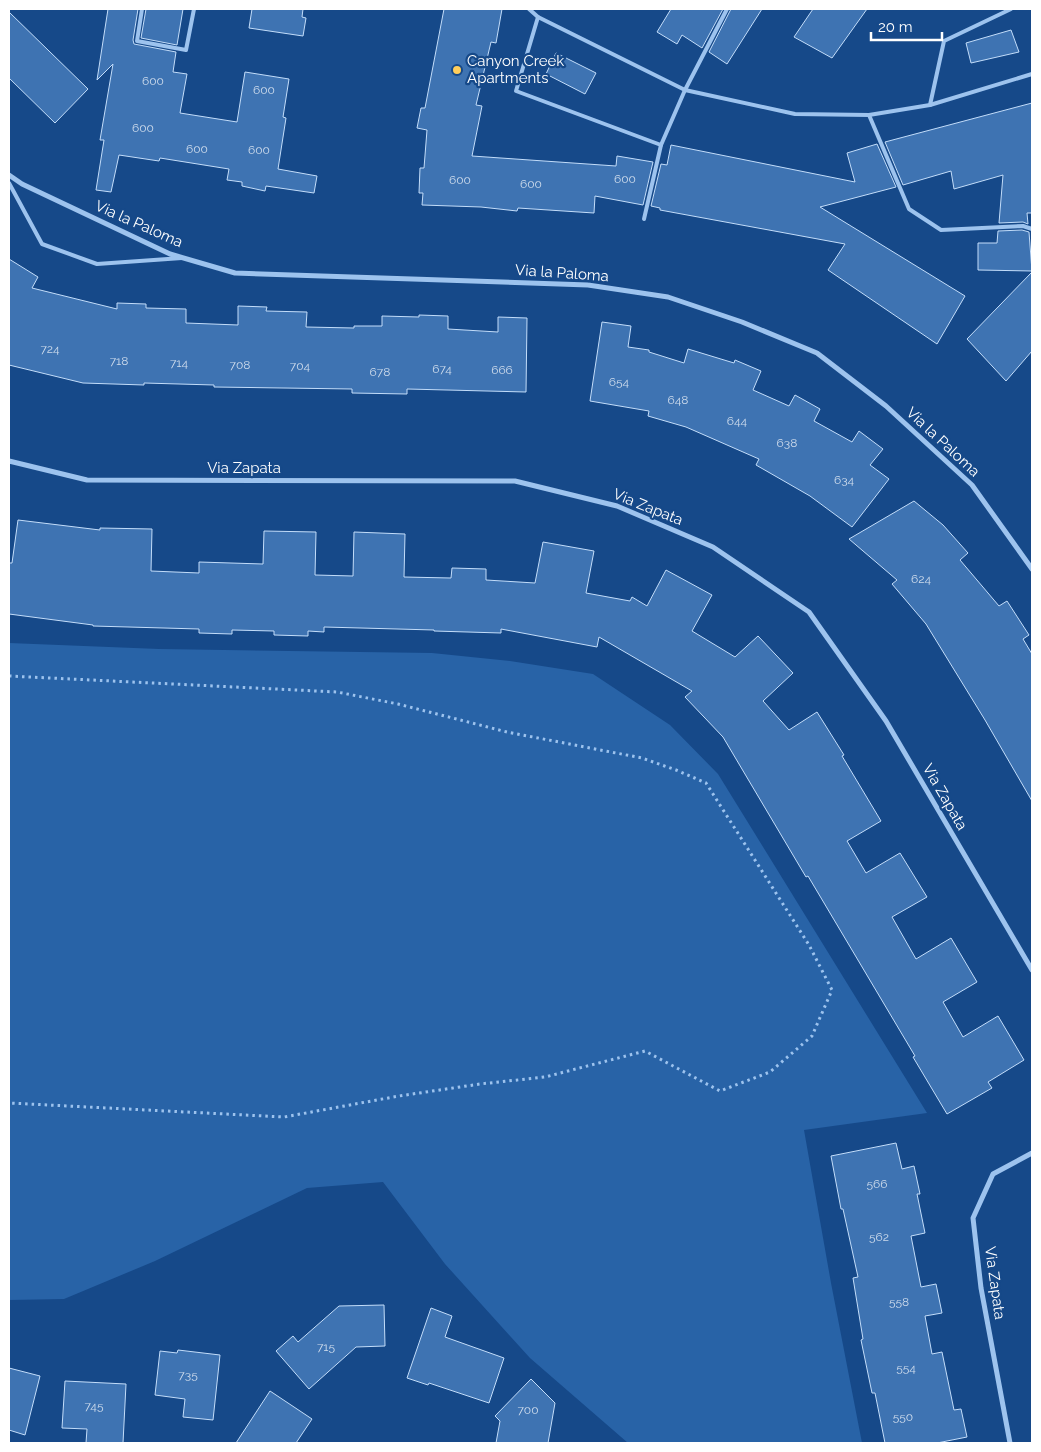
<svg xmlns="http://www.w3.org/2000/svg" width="1041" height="1452" viewBox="0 0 1041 1452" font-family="Raleway,sans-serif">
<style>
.green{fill:#2863a7}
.building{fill:#3e73b2;stroke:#c3ddfa}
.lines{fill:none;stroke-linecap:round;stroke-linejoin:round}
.path{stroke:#9dc3ee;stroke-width:3;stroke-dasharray:2.5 4;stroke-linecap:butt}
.service{stroke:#9dc3ee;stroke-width:4}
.minor{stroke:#9dc3ee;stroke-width:5}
.poi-dot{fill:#ffce5b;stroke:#164989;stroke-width:2}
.labels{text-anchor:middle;stroke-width:4.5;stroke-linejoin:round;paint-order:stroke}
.number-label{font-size:12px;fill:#cfdcec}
.poi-label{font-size:15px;fill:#fff;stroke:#164989;text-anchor:start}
.street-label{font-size:15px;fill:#fff;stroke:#164989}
</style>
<rect width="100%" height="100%" fill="#164989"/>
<path class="green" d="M9,643L159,649L432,653L510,661L593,674L670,725L718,774L927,1113L804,1130L831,1283L862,1443H628L530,1358L445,1264L383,1182L307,1188L155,1261L64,1299L9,1300Z"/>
<g class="building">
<path d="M108,9H138L133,40L134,44L176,52L173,72L187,74L180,113L237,122L245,72L289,79L283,117L286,118L278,169L317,176L314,193L266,186L265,191L242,186V182L227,180L229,169L160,158L159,161L119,155L111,192L96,190L104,140H100L113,64L97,80Z"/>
<path d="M146,9H183L177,45L141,38Z"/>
<path d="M252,9H303L302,17L306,18L303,36L249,28Z"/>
<path d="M444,9H502L496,43L491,42L476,105L482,106L472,156L616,166L617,156L653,162L643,205L595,196L594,213L518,208L517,211L481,207L422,205L423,193H419L420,168H424L427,130L417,128L421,108H425Z"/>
<path d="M671,9H723L702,48L682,35L677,44L657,32Z"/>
<path d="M731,9H762L727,64L709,52Z"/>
<path d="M813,9H867L832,58L794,37Z"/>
<path d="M9,12L88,89L55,123L9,78Z"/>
<path d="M1011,30L1019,52L971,63L966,43Z"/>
<path d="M556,53L596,73L585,94L546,74Z"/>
<path d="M1032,103V213H1027L1028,224L1023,222L999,223L1003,175L954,189L951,171L903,185L885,142Z"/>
<path d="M877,144L896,187L820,207L965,296L937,344L828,270L845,244L660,210V208L651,206L661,164L667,165L671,145L855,182L847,153Z"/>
<path d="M1022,230L1029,232L1032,271L978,270V243H997L998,231Z"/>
<path d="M9,259L38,277L32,288L117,309V303L146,304V308L186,309V323L238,325V306L267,307L266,311L307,312L306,327L354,328V326H382V316L419,317V315L448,316V329L498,332V317L527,318L526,392L407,389V394L352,393V389L214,387V385L144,383V385L83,383L9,365Z"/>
<path d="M1032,272V351L1006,381L967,339Z"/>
<path d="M602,322L631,326L628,347L649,350V352L684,363L688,349L734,363L735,360L761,371L753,390L789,406L795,395L820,409L814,421L852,442L859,431L883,449L870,465L889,479L852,527L810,496L756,465L759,459L686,427L648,416L649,411L590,401Z"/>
<path d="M914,501L943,525L968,553L960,560L999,606L1007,601L1029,635L1023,639L1032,654V801L985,720L926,624L892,584L897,580L849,539Z"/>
<path d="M18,520L100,530V528L152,529L151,571L199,573V562L263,564L264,531L316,532L315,575L353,576L354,532L405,534L404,577L451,578L452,568L486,569V580L535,583L543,542L594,551L586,593L630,601L632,597L647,606L666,570L712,595L692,631L735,657L758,636L793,673L763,701L789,730L817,712L844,755L842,756L881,821L847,841L866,873L900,853L927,897L892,917L916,959L951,938L977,982L943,1002L963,1037L998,1016L1024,1060L988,1082L992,1088L947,1114L913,1057L915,1056L808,876L806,877L723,737L685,697L692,691L599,637L597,647L501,629V633L434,631V630L324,627V632L308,631V636L274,635V631L232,630V634L199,633V629L93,626V625L9,614V563H12Z"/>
<path d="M896,1143L902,1169L914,1166L920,1194H917L925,1233L911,1236L921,1287L936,1284L942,1313L925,1316L932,1354L942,1352L954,1410L961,1409L967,1437L937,1443H885L875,1393H872L861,1340L863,1339L853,1278L858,1277L843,1209H841L831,1156Z"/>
<path d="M384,1305L385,1346L356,1347L309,1389L276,1351L293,1336L298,1342L339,1306Z"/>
<path d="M431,1308L452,1316L445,1337L504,1358L489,1403L429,1383L428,1385L407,1378Z"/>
<path d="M178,1350L220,1355L213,1420L183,1417L185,1399L155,1395L160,1351L177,1353Z"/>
<path d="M9,1368L40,1376L25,1435L9,1430Z"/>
<path d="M531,1379L555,1403L548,1443H496L500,1421L495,1416Z"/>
<path d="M65,1381L126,1384L123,1443H86L87,1429L62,1428Z"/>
<path d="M270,1391L312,1419L296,1443H236Z"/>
</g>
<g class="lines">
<path class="path" d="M9,676L337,692L398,704L507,732L642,758L676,770L706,783L809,945L832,990L812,1036L770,1072L720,1091L645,1051L545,1077L480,1084L399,1096L284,1117L9,1103"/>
<g class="service">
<path d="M142,9L137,41L186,50L194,9"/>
<path d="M529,9L538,17L685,90L795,114L869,115L930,105L1032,74"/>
<path d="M538,17L516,91L661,145"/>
<path d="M930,105L944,41L1011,9"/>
<path d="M869,115L909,209L941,230L1023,226L1032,229"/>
<path d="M9,183L42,244L97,264L182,258"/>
<path d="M644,219L661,145L685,90L727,9"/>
</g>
<g class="minor">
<path d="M9,175L22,184L170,254L235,273L588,285L668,297L742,322L817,353L886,406L972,485L1032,569"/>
<path d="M9,461L87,480L515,481L617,506L713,547L809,612L886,721L1032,970"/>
<path d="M1010,1443L981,1288L973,1218L993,1174L1032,1153"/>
</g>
</g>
<circle class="poi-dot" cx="457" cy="70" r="5"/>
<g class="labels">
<g class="number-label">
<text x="153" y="85">600</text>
<text x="264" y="94">600</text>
<text x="143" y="132">600</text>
<text x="197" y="153">600</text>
<text x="259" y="154">600</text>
<text x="625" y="183">600</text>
<text x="460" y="184">600</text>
<text x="531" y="188">600</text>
<text x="50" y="353">724</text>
<text x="119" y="365">718</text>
<text x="179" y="367">714</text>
<text x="240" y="369">708</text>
<text x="300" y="370">704</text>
<text x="442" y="373">674</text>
<text x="502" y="374">666</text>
<text x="380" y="376">678</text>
<text x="619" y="386">654</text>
<text x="678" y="404">648</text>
<text x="737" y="425">644</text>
<text x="787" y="447">638</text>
<text x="844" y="484">634</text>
<text x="921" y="583">624</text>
<text x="877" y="1188">566</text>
<text x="879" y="1241">562</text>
<text x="899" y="1306">558</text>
<text x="326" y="1351">715</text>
<text x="906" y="1372">554</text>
<text x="188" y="1379">735</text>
<text x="94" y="1410">745</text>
<text x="528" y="1414">700</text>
<text x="903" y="1421">550</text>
</g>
<g class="poi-label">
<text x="467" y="66">Canyon Creek<tspan x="467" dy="17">Apartments</tspan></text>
</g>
<g class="street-label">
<text transform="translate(139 224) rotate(24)" y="5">Via la Paloma</text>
<text transform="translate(562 273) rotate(4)" y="5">Via la Paloma</text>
<text transform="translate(943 442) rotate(43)" y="5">Via la Paloma</text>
<text x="244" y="473">Via Zapata</text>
<text transform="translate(648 507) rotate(22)" y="5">Via Zapata</text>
<text transform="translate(945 797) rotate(60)" y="5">Via Zapata</text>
<text transform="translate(995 1283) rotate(82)" y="5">Via Zapata</text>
</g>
</g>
<rect width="1041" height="1452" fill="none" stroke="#ffffff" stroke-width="20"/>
<path d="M871 32v8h71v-8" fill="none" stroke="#ffffff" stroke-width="2.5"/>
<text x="878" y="32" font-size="15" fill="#ffffff" stroke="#164989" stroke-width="4" paint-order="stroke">20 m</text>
</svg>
